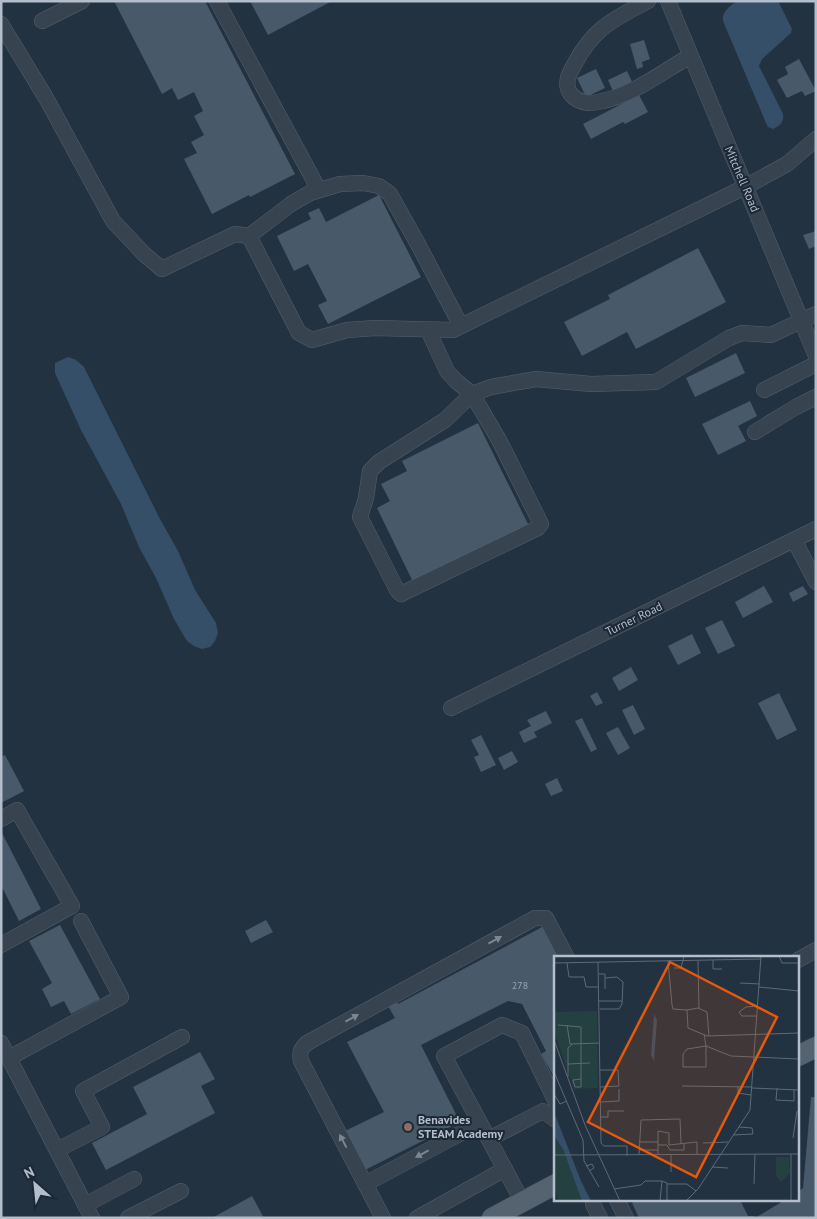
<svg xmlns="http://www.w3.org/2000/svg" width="817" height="1219" viewBox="0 0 817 1219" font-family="'PT Sans',sans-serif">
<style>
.water{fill:#354f68}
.building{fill:#485969}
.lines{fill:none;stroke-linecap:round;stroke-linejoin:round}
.minor-casing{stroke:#55616d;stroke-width:16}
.major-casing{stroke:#434f5c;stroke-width:21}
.minor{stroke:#37434f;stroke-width:15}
.major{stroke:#556270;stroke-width:20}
.oneway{fill:#7b8793}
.education-dot{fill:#8d6e63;stroke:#1c2835;stroke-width:2}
.labels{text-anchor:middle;stroke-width:4;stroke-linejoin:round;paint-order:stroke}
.number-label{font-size:10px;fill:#98a5b2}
.street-label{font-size:12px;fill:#b3beca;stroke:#1c2835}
.poi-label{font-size:12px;font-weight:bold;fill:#b3beca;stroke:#1c2835;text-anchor:start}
.inset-road{fill:none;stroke:#5d6a77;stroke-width:1}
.view{fill:#e8590c;fill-opacity:0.15;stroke:#e8590c;stroke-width:2.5}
.inset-edge{fill:none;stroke:#b3beca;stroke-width:2.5}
</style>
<rect width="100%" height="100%" fill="#233240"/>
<g class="water">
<path d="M737,1H778L792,29L791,33L762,59L759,66L783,114C784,122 780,126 773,129L768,127L766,123L723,21C722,11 729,7 737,1Z"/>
<path d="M68,357L76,360L84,367L160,519L178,551L195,590L216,623L218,633L215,641L210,647L202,649L194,646L187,641L174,619L156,578L139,547L121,504L81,430L55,373V363Z"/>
</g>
<g class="building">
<path d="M114,1H205L295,174L250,197L249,195L212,214L184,159L197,153L191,142L204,135L194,116L203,111L194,92L178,100L172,88L162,94Z"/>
<path d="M250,1H332L268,35Z"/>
<path d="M644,40L650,59L642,62L643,67L637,69L630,44Z"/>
<path d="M799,59L816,91L805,96L802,91L787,98L777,80L788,74L785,67Z"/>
<path d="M596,69L605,88L586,97L577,78Z"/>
<path d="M627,71L632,82L613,91L608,80Z"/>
<path d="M639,95L648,112L625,124L623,122L591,139L583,124Z"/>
<path d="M379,195L421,277L328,324L318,305L327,301L308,264L294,271L277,236L311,219L308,213L319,208L326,222Z"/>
<path d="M816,231V246L809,249L803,235Z"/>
<path d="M698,248L726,302L636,349L627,332L582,356L564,322L610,299L608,295Z"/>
<path d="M736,353L745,373L695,397L686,378Z"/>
<path d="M750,401L757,416L738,426L746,441L718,455L702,424Z"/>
<path d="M478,423L529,526L414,584L377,508L390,501L381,484L407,471L402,461Z"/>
<path d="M764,586L773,602L743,618L735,602Z"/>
<path d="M803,586L808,594L793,602L789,593Z"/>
<path d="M722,620L735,646L718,654L705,628Z"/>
<path d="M692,634L701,653L678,665L668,646Z"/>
<path d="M631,667L638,680L619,691L612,678Z"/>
<path d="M597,692L603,703L596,706L590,696Z"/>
<path d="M779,693L797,730L777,740L758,703Z"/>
<path d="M633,705L645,729L634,735L622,710Z"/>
<path d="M546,711L552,723L534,732L537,737L524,743L519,732L531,726L527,720Z"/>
<path d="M582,718L597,749L591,752L575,721Z"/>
<path d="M618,727L630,748L618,755L606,733Z"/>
<path d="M481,735L496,765L481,772L474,757L479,755L471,740Z"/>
<path d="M512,751L518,762L504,770L498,758Z"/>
<path d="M5,755L24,791L1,803V757Z"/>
<path d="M557,778L563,791L551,796L545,784Z"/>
<path d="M1,831L41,909L19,921L3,889L1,890Z"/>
<path d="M266,920L273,932L251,943L245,931Z"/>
<path d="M60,925L100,999L71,1014L64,1001L51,1007L42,989L52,983L29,941Z"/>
<path d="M544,926L562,958H556V1080L541,1054L546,1051L522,1004L508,1001L421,1045L460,1122L365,1170L345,1131L384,1112L347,1042L395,1018L388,1006L397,1002L398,1004Z"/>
<path d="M200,1052L215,1079L201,1086L215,1113L106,1170L92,1143L147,1114L133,1087Z"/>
<path d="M811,1097H816V1218H755L785,1200H798V1192L803,1188Z"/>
<path d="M252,1196L264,1218H212Z"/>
<path d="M637,1200H740L748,1216H754V1218H639L632,1203Z"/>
</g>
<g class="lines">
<g class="minor-casing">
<g id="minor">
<path d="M217,1L319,190"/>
<path d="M648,1C613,20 594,27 574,65C569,74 564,83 570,93C577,102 587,104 598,102C632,96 661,73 690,56"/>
<path d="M668,1L816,356"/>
<path d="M42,21L82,1"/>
<path d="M1,24L46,98L113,221L144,254L162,269L235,234L249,236L299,333L312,340L347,330L375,328L453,330L745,187L787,164L816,139"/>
<path d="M249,236L291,204L310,193L340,184L363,183L379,186L390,194L419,246L461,326"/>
<path d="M428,330L447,371L456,381L472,394L491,387L536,379L591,384L656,382L729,338L742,333L771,335L816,314"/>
<path d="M764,390L816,364"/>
<path d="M472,394L499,440L541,524L538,528L401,594L397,590L360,517L366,498L370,471L379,462L445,420Z"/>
<path d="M755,432L796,407L816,397"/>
<path d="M794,540L816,582"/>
<path d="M451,708L816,529"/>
<path d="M1,819L17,810L72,906L1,945"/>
<path d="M798,960L816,950"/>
<path d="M1,1043L92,1218"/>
<path d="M9,1058L121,997L81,921"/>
<path d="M489,1139L543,1111L556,1120"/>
<path d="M57,1150L102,1127L83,1091L182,1037"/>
<path d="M365,1184L480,1123"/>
<path d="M617,1200L626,1218"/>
<path d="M522,1201L444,1056L502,1025L522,1033L556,1102"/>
<path d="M593,1204L600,1218"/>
<path d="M85,1205L134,1179"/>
<path d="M128,1218L181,1191"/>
<path d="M383,1218L301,1061C299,1052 301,1049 307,1043L535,918H546L567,958"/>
<path d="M417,1218L505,1169"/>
</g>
</g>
<g class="major-casing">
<g id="major">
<path d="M798,1056L816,1047"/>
<path d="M492,1218L556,1184"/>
</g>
</g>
<use href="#minor" class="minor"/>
<use href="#major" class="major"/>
</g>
<defs><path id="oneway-solid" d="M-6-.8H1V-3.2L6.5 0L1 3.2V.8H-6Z" transform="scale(1.25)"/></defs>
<g class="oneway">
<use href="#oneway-solid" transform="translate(495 940) rotate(-29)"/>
<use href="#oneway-solid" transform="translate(352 1018) rotate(-29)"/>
<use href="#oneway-solid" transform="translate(343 1141) rotate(-118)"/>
<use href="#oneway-solid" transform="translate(422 1154) rotate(152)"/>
</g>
<circle class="education-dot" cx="408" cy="1127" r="5"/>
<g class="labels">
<g class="number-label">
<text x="520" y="989">278</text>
</g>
<g class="street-label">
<text transform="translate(742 179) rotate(67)" y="4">Mitchell Road</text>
<text transform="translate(634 619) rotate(-26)" y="4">Turner Road</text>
</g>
<g class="poi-label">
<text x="418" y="1124">Benavides<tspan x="418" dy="14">STEAM Academy</tspan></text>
</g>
</g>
<g transform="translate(554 956)">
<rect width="245" height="245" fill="#233240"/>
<path d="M43,55L44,132L20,133L0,75V56ZM0,180L9,193L28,245H5L0,230ZM222,201H235L236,217L227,226L222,220Z" fill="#254041"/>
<path d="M100,58L103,64L100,105L97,99ZM0,156L27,225L37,245H28L9,193L0,180Z" fill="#354f68"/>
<path class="inset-road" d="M225,0L228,7H245M159,4V13H168M114,5L118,49L119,53L133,54L134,72L153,80L245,77M144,5L145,53M44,6L47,187L50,190H73V200M0,7L207,3M13,7L15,21H30L32,31H45M120,12H127L130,0M45,18H51V33M186,27L206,28M205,31L245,35M45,45H68M46,53H65L68,48L69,26L63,21L51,22M133,54L144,52L153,56L155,80M203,60H188L185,56L192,51L204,50M4,69L27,71V123L19,124L21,131H27V123M13,69L16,88L46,87M150,78L152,90L177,100L245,103M0,84L31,169L66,245M152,90V111H129V98L133,93ZM14,108L36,107M46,114H64L65,130L46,131M0,116L29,184L30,205L45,231M14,121V92L18,88M128,130L198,131M184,130V137L197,139M198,132L245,134M223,132L222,144L240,145V133M0,138L6,148L13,145M46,146L65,145V133M46,161H54V155H70M179,179L199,178L198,172L185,171M239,182L243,155M85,186H104M149,187L174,186M104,189H113L116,194H130V188M85,194H104M237,198V245M0,199L245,198M85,199L87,164L126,163L127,188M104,199V175L115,177V189L143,186V199M117,199V216M32,210L38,208L40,212L35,215M158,211L174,212M113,228H133L142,235M200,228L201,198M60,233L87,229L91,225H108M106,245L108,225L113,227V245M132,245L144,233L196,154L207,0"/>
<path class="view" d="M116,6L223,61L142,221L34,166Z"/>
<rect width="245" height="245" class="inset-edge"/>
</g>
<rect width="817" height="1219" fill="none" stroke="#b3beca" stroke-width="5"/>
<g transform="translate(35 1184) rotate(333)" stroke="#1c2835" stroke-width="4" paint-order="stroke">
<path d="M0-4L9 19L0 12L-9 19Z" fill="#b3beca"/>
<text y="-8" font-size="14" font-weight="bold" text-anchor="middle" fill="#b3beca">N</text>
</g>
</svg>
